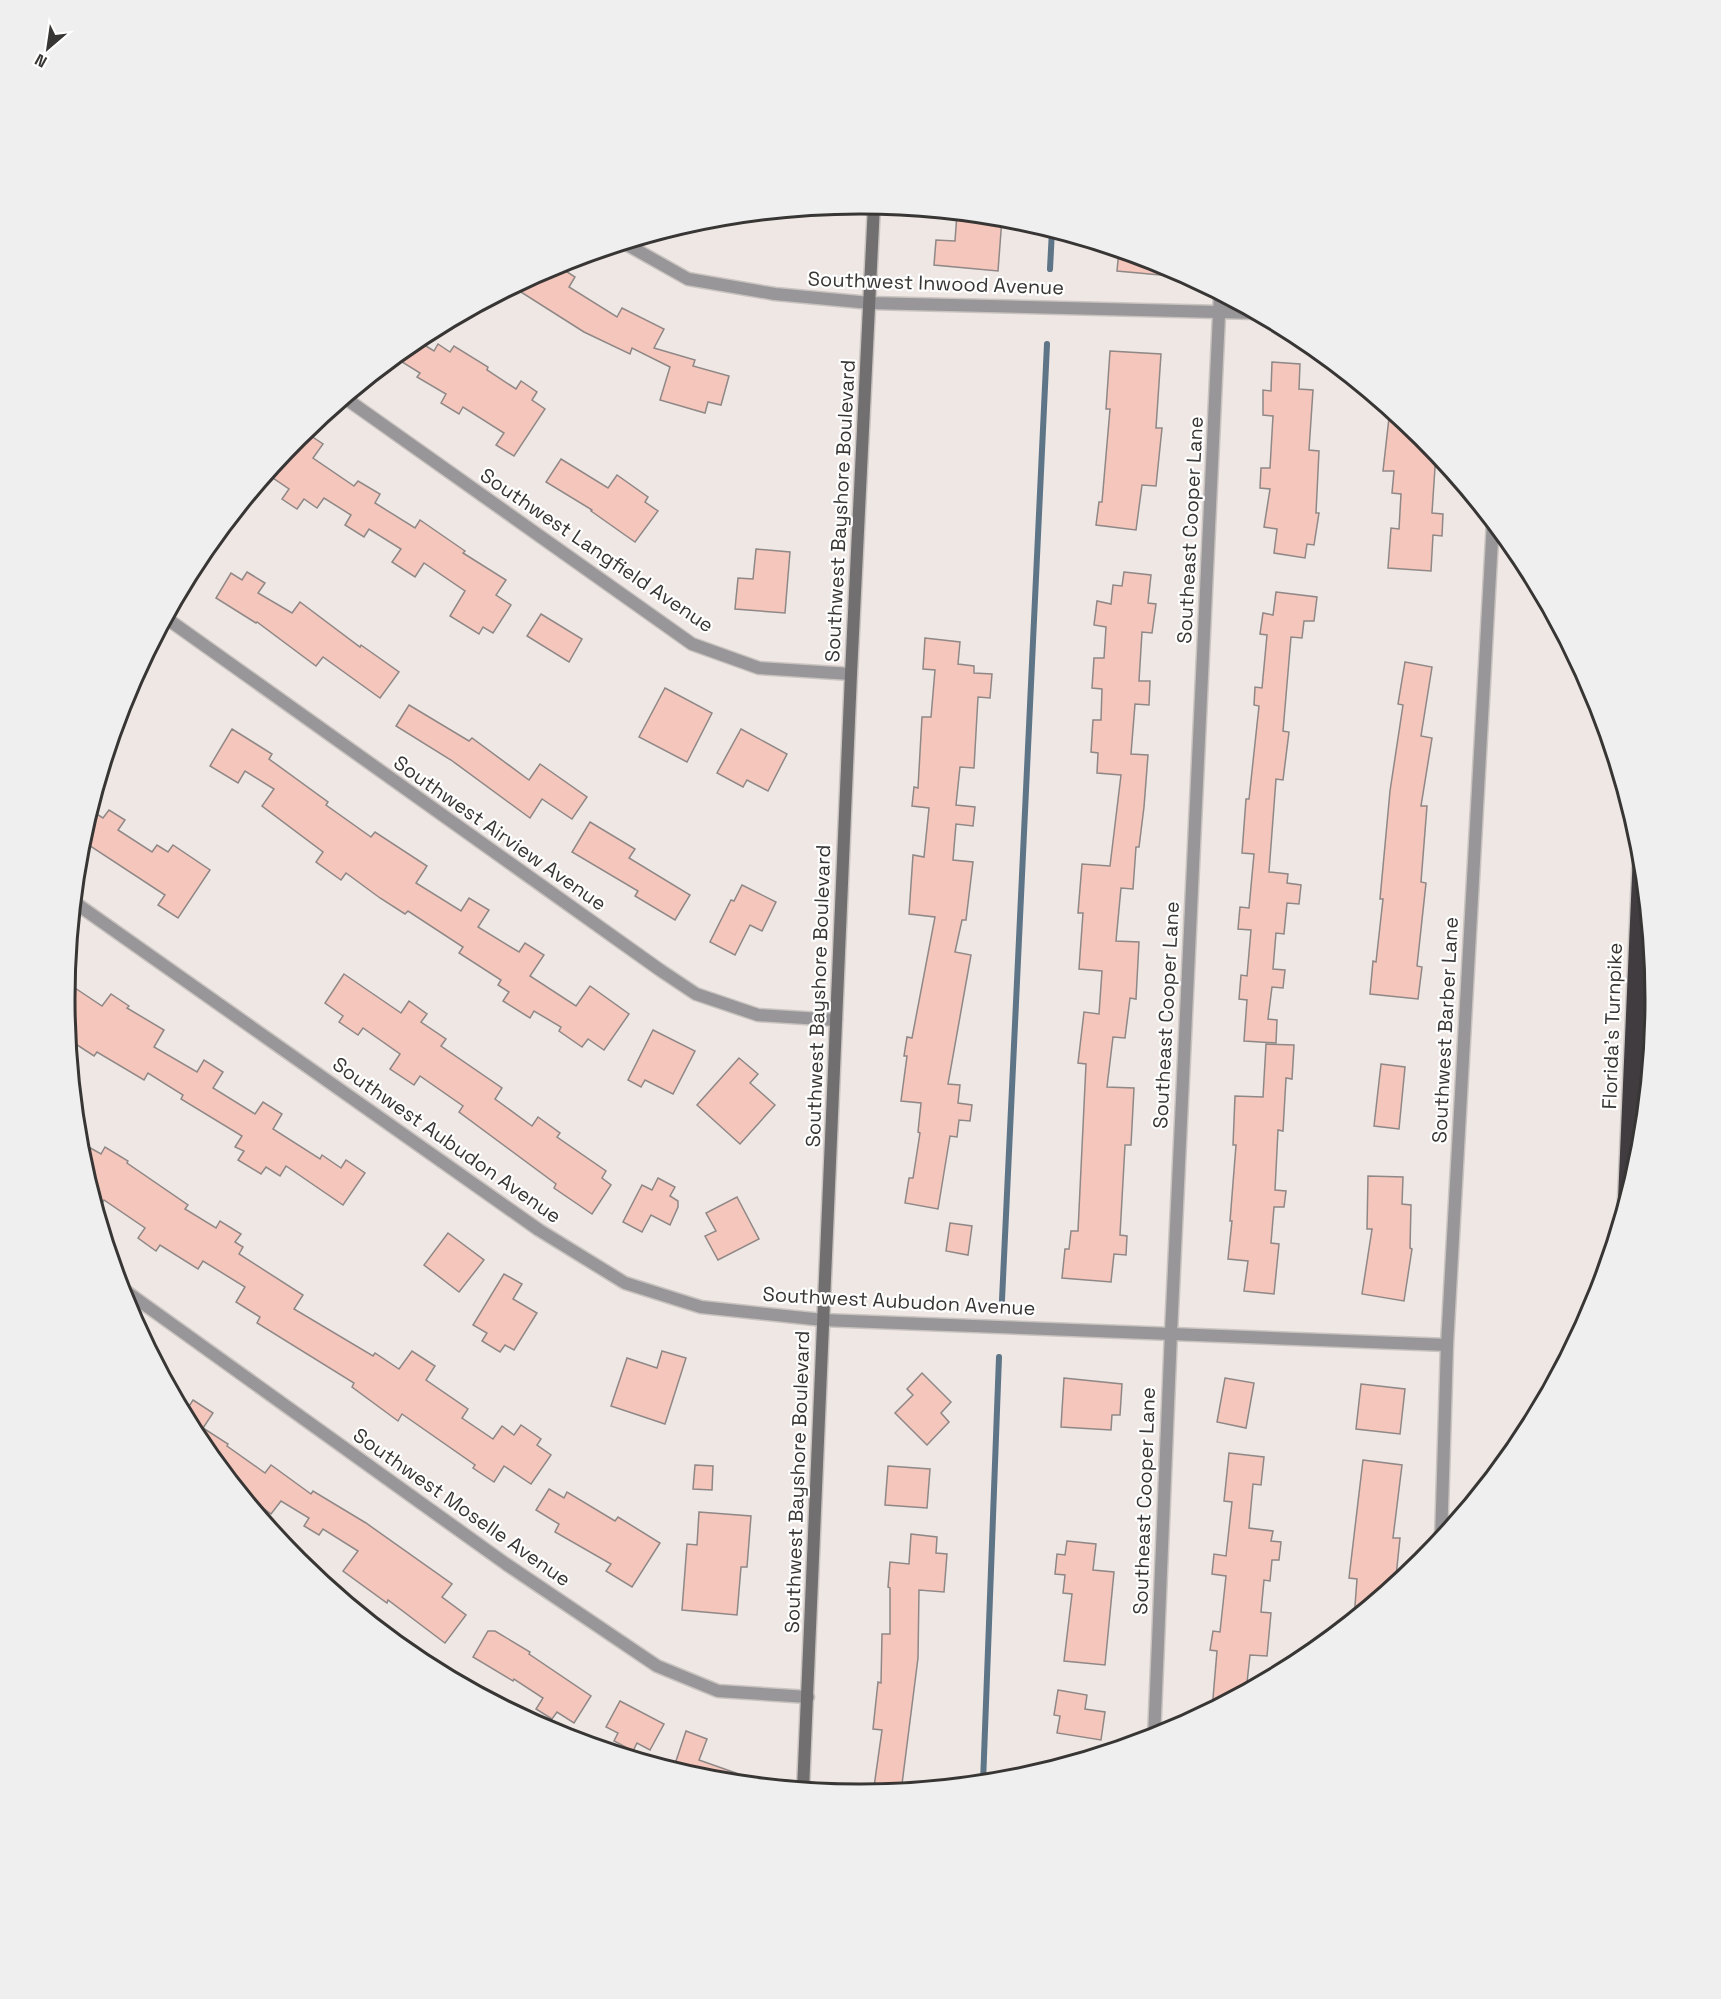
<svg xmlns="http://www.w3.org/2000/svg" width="1721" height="1999" viewBox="0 0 1721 1999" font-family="'Space Grotesk',sans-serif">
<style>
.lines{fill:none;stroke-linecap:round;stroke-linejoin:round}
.stream{stroke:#5e7487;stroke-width:6}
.building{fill:#f5c6bc;stroke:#8f8887;stroke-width:1.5}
.street-casing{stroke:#cac4c1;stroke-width:15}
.secondary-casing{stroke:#cac4c1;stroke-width:15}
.highway-casing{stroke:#cac4c1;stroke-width:21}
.street{stroke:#989698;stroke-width:12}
.secondary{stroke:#726f71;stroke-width:12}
.highway{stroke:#403c40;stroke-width:18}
.labels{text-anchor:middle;stroke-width:4.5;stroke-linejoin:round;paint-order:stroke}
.street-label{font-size:20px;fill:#383635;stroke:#fff}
.rim{fill:none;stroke:#383635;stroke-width:3}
</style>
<rect width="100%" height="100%" fill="#eee7e4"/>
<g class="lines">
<g class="stream">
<path d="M1050,269L1052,230"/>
<path d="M1002,1300L1047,344"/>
<path d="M983,1783L999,1357"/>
</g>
</g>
<g class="building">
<path d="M957,213L1002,218L998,271L934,265L936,240L955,241Z"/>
<path d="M1119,250L1165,264L1182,273V277L1117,271Z"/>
<path d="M555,264L575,277L569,287L617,317L622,308L664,329L654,348L695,360L693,366L729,376L721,405L708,402L705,413L660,400L670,367L632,348L630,354L584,332L513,287Z"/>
<path d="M416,340L434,351L438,344L450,352L454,346L488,367L487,370L516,389L521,381L537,392L532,400L545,409L514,456L496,445L504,433L463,407L459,414L441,403L446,394L417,377L420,373L394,357Z"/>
<path d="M1110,351L1161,354L1156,428H1162L1156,486L1142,485L1136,530L1096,525L1099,502H1102L1110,409H1106Z"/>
<path d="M1272,362L1300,364L1299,389L1313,390L1309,450L1319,451L1316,513H1319L1314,545L1307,544L1305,558L1274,553L1277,529L1264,527L1270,489L1260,488L1261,468H1270L1273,416L1263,415V390L1271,391Z"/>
<path d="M1390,409L1424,437L1436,452L1432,513L1443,514L1442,536L1433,535L1431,571L1388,568L1391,528L1399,529L1401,494L1392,493L1394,471H1383Z"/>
<path d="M305,432L323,444L313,458L354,486L358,481L380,494L375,503L415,528L420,520L465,551L463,553L506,580L496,595L511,605L493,633L483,627L479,634L450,616L465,591L424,563L415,577L392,562L401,549L369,529L364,537L345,525L351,515L324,498L317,508L304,499L297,509L282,499L289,489L273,478Z"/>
<path d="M561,459L608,488L617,475L648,497L645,502L658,511L635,542L591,511L592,510L546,482Z"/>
<path d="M756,549L790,552L785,613L735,609L738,578L753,579Z"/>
<path d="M247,572L265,583L258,593L292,613L300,602L360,647L361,645L399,672L380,698L323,657L316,666L257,622L256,623L216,598L231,573L242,580Z"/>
<path d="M1124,572L1151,575L1148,603L1156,604L1152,633L1142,632L1139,681H1150L1149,705L1135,704L1131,754L1148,755L1144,807L1139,847H1136L1133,889L1121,888L1116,941L1139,942L1136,999L1130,998L1125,1038L1113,1037L1107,1087L1134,1088L1131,1145H1125L1120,1235L1127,1236L1126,1255L1114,1254L1111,1282L1062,1278L1065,1249H1069L1071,1231H1078L1086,1064L1078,1063L1084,1012L1099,1014L1102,971L1079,969L1083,913H1078L1082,864L1110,866L1121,775L1097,773L1098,753L1091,752L1093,720H1101L1102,689L1092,688L1094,658H1104L1106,627L1094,625L1097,601L1111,604L1113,585L1122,586Z"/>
<path d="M1276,592L1317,597L1314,621H1304L1302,638L1291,637L1283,731L1289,732L1283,780L1276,779L1269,872L1288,874L1287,883L1301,885L1299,904L1287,903L1284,934L1276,933L1273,969L1285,970L1283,988L1272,987L1268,1019L1277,1020L1276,1043L1244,1041L1247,1000L1239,999L1241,975L1247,976L1251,930L1238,929L1240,907L1249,908L1254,854L1242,853L1246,799H1249L1259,706L1254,705L1255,687L1262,688L1267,635L1260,634L1263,613L1273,615Z"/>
<path d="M541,614L582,639L569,662L527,636Z"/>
<path d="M925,638L960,642L958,664L974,666V673L992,674L990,698L978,697L974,768L960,767L956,805L975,807L973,826L956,824L953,860L973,862L966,920H962L955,952L971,955L948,1084L960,1085L958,1103L972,1105L970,1121L959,1120L957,1137L950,1136L938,1209L905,1203L909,1178H913L920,1133L918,1132L921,1103L901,1101L907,1056H904L907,1037L912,1038L935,917L909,914L913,855L924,857L929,808L912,806L914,787L918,788L922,717H931L935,670L923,669Z"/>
<path d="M1405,662L1432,667L1421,736L1432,738L1421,806H1427L1421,882L1426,883L1417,966L1422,967L1418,999L1370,994L1373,961L1376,962L1383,899H1380L1390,791L1403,705L1398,704Z"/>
<path d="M665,688L712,713L687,762L639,737Z"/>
<path d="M409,705L469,741L472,738L529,780L540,764L587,797L572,819L542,799L530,818L451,760L396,726Z"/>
<path d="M232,729L272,754L269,759L328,802L326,805L371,837L375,832L427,866L416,883L461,911L469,898L489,910L478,927L519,952L525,943L544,955L530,976L576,1006L590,986L629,1014L604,1050L588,1039L582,1047L559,1031L561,1027L534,1011L530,1018L503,1001L509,992L498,985L501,980L459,953L463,947L408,911L405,914L380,898L346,873L341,880L316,862L323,852L262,806L274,789L245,771L238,783L210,766Z"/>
<path d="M741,729L787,754L768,791L747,780L743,787L717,773Z"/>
<path d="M90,810L103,818L109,810L125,820L118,830L152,852L157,845L168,852L173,845L210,870L178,918L158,905L165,895L81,840Z"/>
<path d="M590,822L635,849L629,858L690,895L675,920L635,896L638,891L572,852Z"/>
<path d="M742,885L776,902L762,931L750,925L735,955L710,942L731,900L734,901Z"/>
<path d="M344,974L401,1013L409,1001L427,1014L421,1022L446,1039L441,1046L502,1088L495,1099L532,1126L538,1117L560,1133L557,1137L606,1171L602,1178L611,1185L592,1214L554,1188L556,1184L459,1112L463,1106L420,1076L414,1085L390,1069L400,1054L363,1028L358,1035L339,1022L343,1016L325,1003Z"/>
<path d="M75,988L102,1006L111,994L129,1006L127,1008L164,1030L154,1047L197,1072L204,1060L223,1072L213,1088L255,1114L263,1102L282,1114L273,1129L320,1159L322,1155L341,1168L346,1160L365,1173L343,1205L286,1166L280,1176L266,1167L261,1174L238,1160L244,1151L235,1147L242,1136L181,1099L183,1095L148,1073L144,1080L97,1052L94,1056L68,1039L65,1003Z"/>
<path d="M653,1030L695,1051L673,1094L645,1080L641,1087L628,1080Z"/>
<path d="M1266,1044L1294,1045L1292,1079L1286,1078L1283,1131L1278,1130L1275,1190L1286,1191L1284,1207H1274L1271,1243L1279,1244L1274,1294L1244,1291L1248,1261L1228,1259L1232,1221H1230L1236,1145H1233L1235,1096L1263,1097Z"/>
<path d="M739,1058L758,1074L750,1083L775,1105L740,1144L697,1105Z"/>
<path d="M1381,1064L1405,1067L1399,1129L1374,1126Z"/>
<path d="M78,1141L101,1154L105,1147L128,1161L127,1163L188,1205L185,1209L216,1228L220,1221L241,1234L235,1242L243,1247L239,1254L303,1295L294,1309L373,1356L375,1353L399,1369L412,1351L435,1366L426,1380L468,1409L462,1418L493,1439L502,1426L514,1435L521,1425L541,1439L537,1445L551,1455L531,1484L504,1466L494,1482L473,1468L475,1465L402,1414L398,1421L352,1387L354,1383L257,1323L260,1317L236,1302L245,1287L203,1261L198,1269L160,1245L156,1251L138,1238L145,1228L104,1200L97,1211L80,1154Z"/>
<path d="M1368,1176L1403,1177L1402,1204L1411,1205L1410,1248L1412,1249L1404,1301L1362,1294L1372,1229H1367Z"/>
<path d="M658,1178L675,1187L670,1196L678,1201V1207L670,1225L651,1215L642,1232L623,1222L642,1185L652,1190Z"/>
<path d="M737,1197L759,1239L718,1260L705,1236L716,1231L706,1213Z"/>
<path d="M950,1223L972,1226L968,1255L946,1251Z"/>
<path d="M448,1233L484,1260L459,1292L424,1265Z"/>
<path d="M504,1274L522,1284L513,1299L537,1313L514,1350L505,1345L500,1352L482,1341L487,1333L473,1325Z"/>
<path d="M662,1351L686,1358L665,1424L611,1406L627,1358L657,1368Z"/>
<path d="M922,1373L951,1402L941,1413L949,1422L927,1445L895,1413L913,1395L907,1389Z"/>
<path d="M1064,1378L1122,1384L1120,1415H1112L1111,1430L1061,1427Z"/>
<path d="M1225,1378L1254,1383L1246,1428L1217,1422Z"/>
<path d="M1361,1384L1405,1389L1400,1434L1356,1429Z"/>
<path d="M193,1400L213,1413L203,1428L228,1444L227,1446L265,1473L271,1465L311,1494L313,1491L366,1523L452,1584L442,1597L466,1615L445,1643L388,1600L387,1603L343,1571L358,1551L323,1529L319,1535L304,1526L309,1518L281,1501L271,1514L263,1508L258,1515L198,1441L184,1414Z"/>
<path d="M1229,1453L1264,1457L1261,1485L1253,1484L1249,1528L1273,1531L1271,1541L1281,1542L1279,1560H1272L1270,1581L1264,1580L1261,1612L1271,1613L1267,1656L1250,1655L1246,1692L1212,1710L1217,1651L1210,1650L1213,1631L1220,1632L1226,1576L1212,1574L1214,1554L1226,1556L1232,1502L1224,1501Z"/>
<path d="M1363,1460L1402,1465L1393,1538H1400L1395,1586L1354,1619L1357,1579L1349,1578Z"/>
<path d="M695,1465L713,1466L712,1490L693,1489Z"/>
<path d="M888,1466L930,1469L927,1508L885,1505Z"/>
<path d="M549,1489L564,1498L567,1492L615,1521L618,1517L660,1543L632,1587L606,1571L611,1564L555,1532L559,1524L536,1510Z"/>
<path d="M699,1512L751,1516L747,1567H741L737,1615L682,1610L687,1544L697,1545Z"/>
<path d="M911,1534L937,1537L936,1553L947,1554L944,1592L919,1590L918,1658L901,1792L873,1794L882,1730L873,1729L878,1682L881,1683L882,1634H890V1588L888,1587L890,1562L909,1564Z"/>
<path d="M1067,1541L1096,1544L1093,1570L1114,1572L1105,1665L1064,1661L1072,1594L1063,1593L1065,1575L1055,1574L1057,1554L1065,1555Z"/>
<path d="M488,1631H495L530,1652L529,1654L591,1696L574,1723L557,1712L552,1719L536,1709L543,1698L514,1679L513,1681L473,1657Z"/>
<path d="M1058,1690L1087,1695L1085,1709L1105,1712L1101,1740L1057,1733L1060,1716L1054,1715Z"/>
<path d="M620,1701L664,1724L650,1750L637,1743L633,1751L614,1741L618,1733L606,1727Z"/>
<path d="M686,1731L707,1739L699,1760L753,1779L752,1785L705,1780L673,1770Z"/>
</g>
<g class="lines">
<g class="street-casing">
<g id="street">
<path d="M624,243L688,279L775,294L870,303L1257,313"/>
<path d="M345,398L692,644L759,668L851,674"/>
<path d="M166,618L660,970L696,994L758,1015L836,1020"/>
<path d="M74,902L539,1230L625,1283L701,1307L823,1320L1447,1345"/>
<path d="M120,1287L506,1564L657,1666L718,1691L808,1697"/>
<path d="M1441,1541L1447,1345L1493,521"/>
<path d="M1154,1738L1171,1333L1220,294"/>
</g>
</g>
<g class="secondary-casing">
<path id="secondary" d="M803,1790L851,674L874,205"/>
</g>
<g class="highway-casing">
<path id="highway" d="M1627,1200L1642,853"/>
</g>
<use href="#street" class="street"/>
<use href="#secondary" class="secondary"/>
<use href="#highway" class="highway"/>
</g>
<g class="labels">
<g class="street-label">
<text transform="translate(936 283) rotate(2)" y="7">Southwest Inwood Avenue</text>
<text transform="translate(840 511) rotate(-87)" y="7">Southwest Bayshore Boulevard</text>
<text transform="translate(1190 530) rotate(-87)" y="7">Southeast Cooper Lane</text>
<text transform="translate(597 550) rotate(34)" y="7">Southwest Langfield Avenue</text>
<text transform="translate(500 833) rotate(35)" y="7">Southwest Airview Avenue</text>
<text transform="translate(818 996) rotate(-88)" y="7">Southwest Bayshore Boulevard</text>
<text transform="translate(1166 1015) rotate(-87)" y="7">Southeast Cooper Lane</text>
<text transform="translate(1612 1026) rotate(-88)" y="7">Florida's Turnpike</text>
<text transform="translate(1445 1030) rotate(-87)" y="7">Southwest Barber Lane</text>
<text transform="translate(447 1140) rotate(35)" y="7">Southwest Aubudon Avenue</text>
<text transform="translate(899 1301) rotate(3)" y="7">Southwest Aubudon Avenue</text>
<text transform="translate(797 1482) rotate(-88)" y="7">Southwest Bayshore Boulevard</text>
<text transform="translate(1144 1501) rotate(-88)" y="7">Southeast Cooper Lane</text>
<text transform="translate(462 1507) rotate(35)" y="7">Southwest Moselle Avenue</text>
</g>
</g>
<path d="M0 0H1721V1999H0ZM75 999a785 785 0 1 1 1570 0a785 785 0 1 1-1570 0Z" fill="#efefef" fill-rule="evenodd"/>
<path class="rim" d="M75 999a785 785 0 1 1 1570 0a785 785 0 1 1-1570 0Z"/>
<g transform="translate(48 48) rotate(209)" stroke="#ffffff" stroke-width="4.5" paint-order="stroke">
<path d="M0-4.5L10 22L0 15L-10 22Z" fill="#383635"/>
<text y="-9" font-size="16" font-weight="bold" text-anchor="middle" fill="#383635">N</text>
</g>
</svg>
